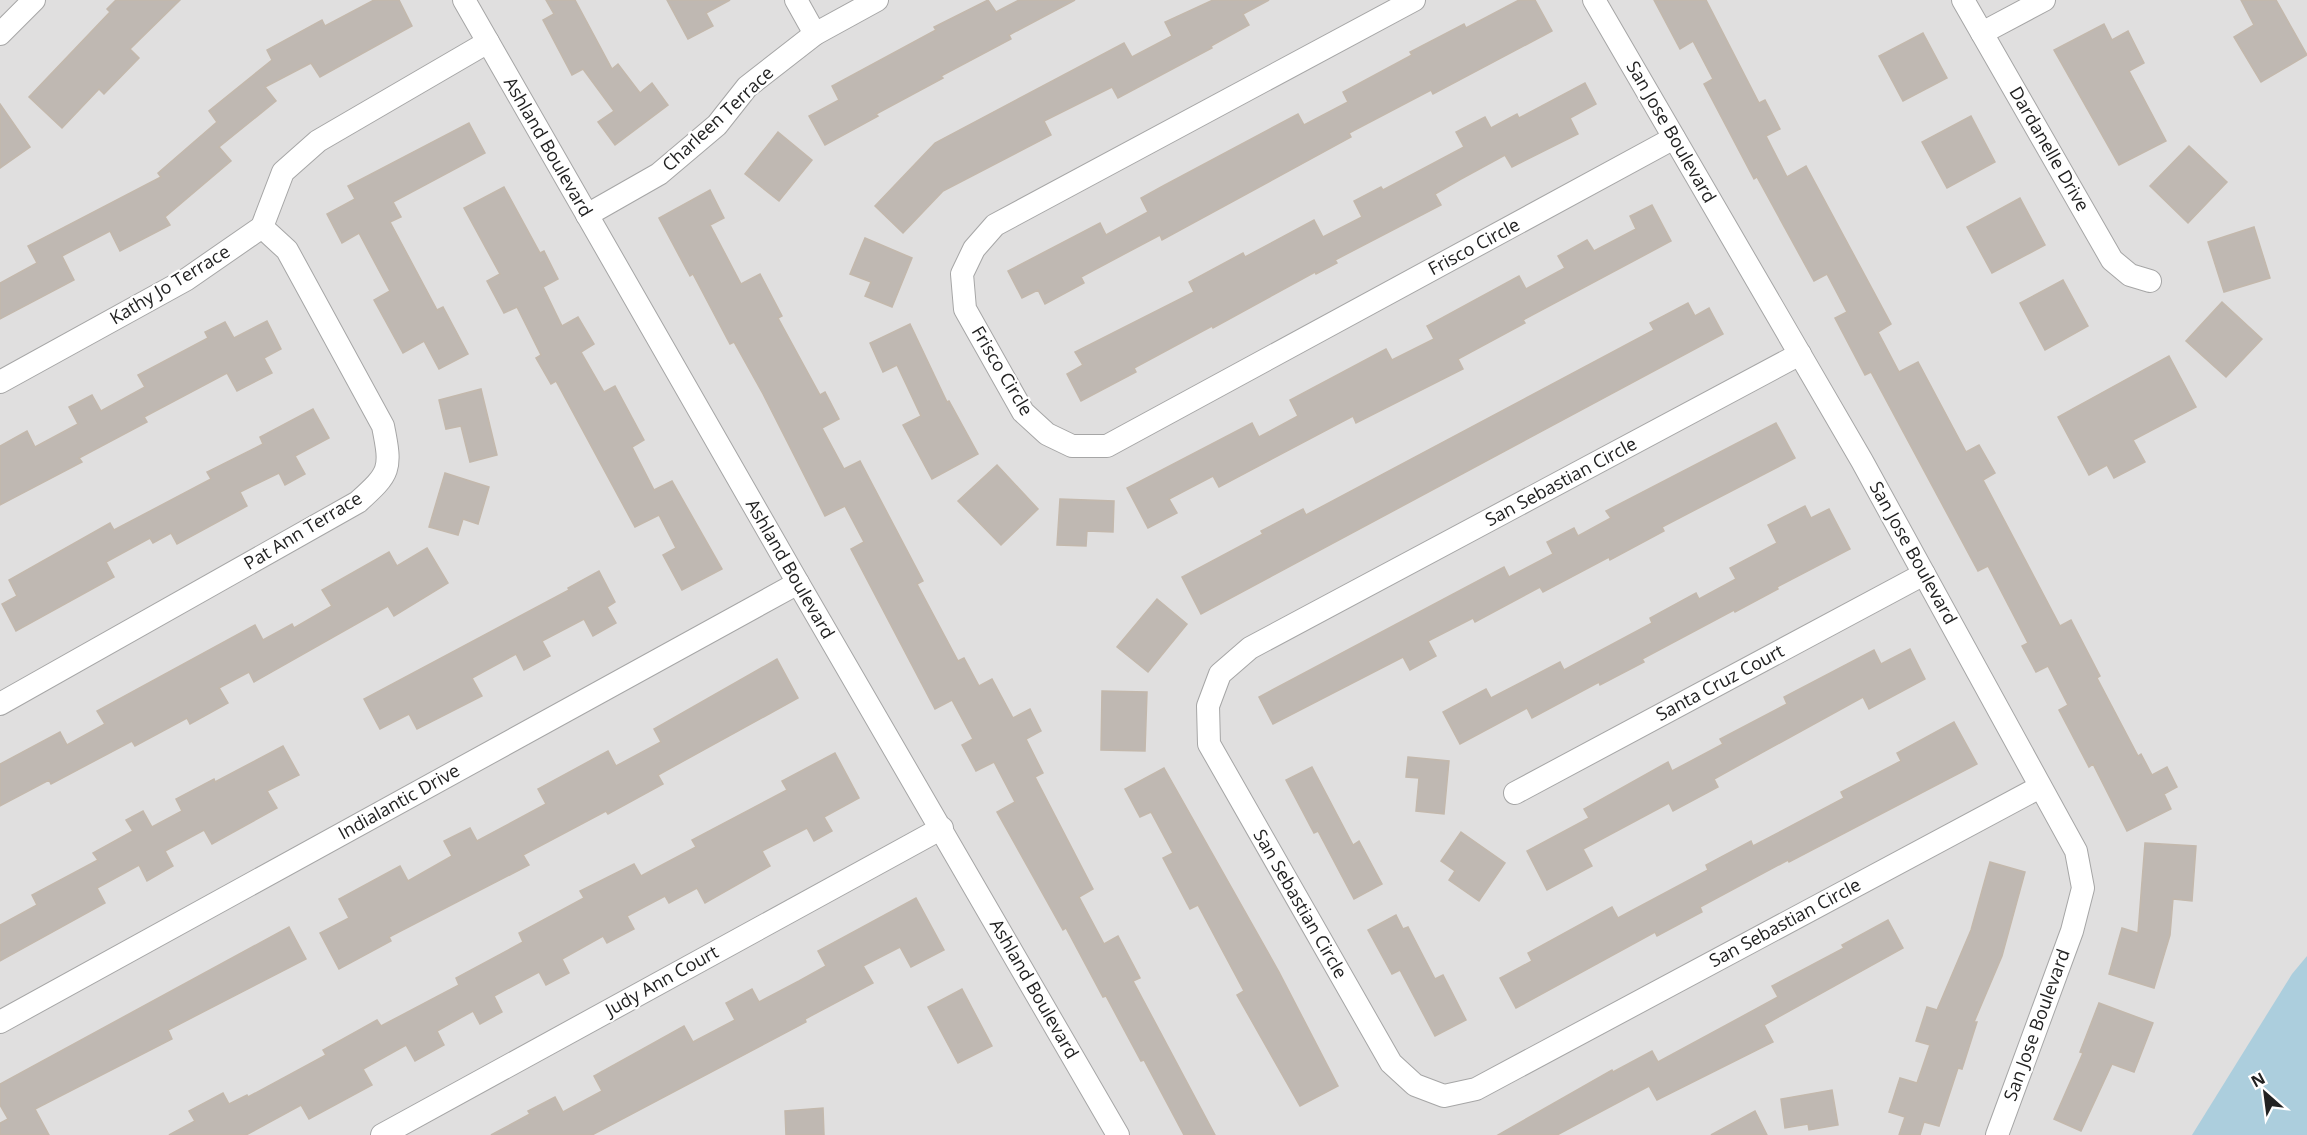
<svg xmlns="http://www.w3.org/2000/svg" width="2307" height="1135" viewBox="0 0 2307 1135" font-family="'Open Sans',sans-serif">
<style>
.residential{fill:#e0dfdf}
.water{fill:#accedd}
.building{fill:#bfb8b2;stroke:#c3b8ac;stroke-width:1.5}
.lines{fill:none;stroke-linecap:round;stroke-linejoin:round}
.minor-casing{stroke:#a6a6a6;stroke-width:24}
.minor{stroke:#fff;stroke-width:22}
.labels{text-anchor:middle;stroke-width:4.5;stroke-linejoin:round;paint-order:stroke}
.street-label{font-size:18px;fill:#222;stroke:#fff}
</style>
<rect width="100%" height="100%" fill="#f2efe9"/>
<rect class="residential" x="0" y="0" width="2307" height="1135"/>
<path class="water" d="M2307,956V1135H2192L2292,974Z"/>
<g class="building">
<path d="M116,0H180L130,49L139,58L104,94L99,89L62,128L29,97L110,12L107,9Z"/>
<path d="M374,0H399L412,26L320,77L311,63L265,87L276,101L219,147L231,161L165,217L170,225L120,251L110,231L62,256L74,280L0,319V283L37,263L28,246L161,177L158,173L217,122L209,111L272,60L267,50L322,20L325,26Z"/>
<path d="M546,0H575L612,69L618,64L640,93L652,83L668,105L615,145L598,122L614,111L583,69L572,75L543,20L554,14Z"/>
<path d="M667,0H730L706,13L713,26L688,39Z"/>
<path d="M988,0L996,12L1019,0H1075L1009,35L1011,39L941,76L943,78L876,114L878,116L825,145L809,116L839,100L832,86L936,30L934,27Z"/>
<path d="M1213,0H1269L1243,14L1249,25L1211,46L1212,48L1118,98L1112,87L1044,121L1051,135L943,191L903,233L875,206L935,143L1124,43L1132,57L1172,36L1165,22Z"/>
<path d="M1519,0H1535L1552,31L1433,94L1431,90L1349,133L1351,137L1162,240L1160,235L1081,277L1084,283L1045,304L1038,290L1022,298L1008,271L1100,223L1106,235L1148,212L1141,198L1163,186L1298,114L1304,125L1348,102L1343,92L1412,55L1410,52L1464,24L1466,28Z"/>
<path d="M1654,0H1706L1759,103L1765,100L1780,129L1766,136L1787,177L1806,166L1891,324L1878,332L1899,372L1918,362L1966,452L1979,445L1995,473L1983,480L2060,626L2071,620L2100,676L2097,678L2138,756L2141,754L2152,775L2167,767L2177,787L2164,794L2171,809L2127,831L2093,764L2089,767L2059,710L2068,705L2048,666L2036,672L2022,646L2028,643L1988,566L1978,571L1871,372L1865,375L1835,318L1847,312L1827,274L1814,281L1757,177L1754,179L1704,84L1713,79L1693,41L1680,49Z"/>
<path d="M2241,0H2276L2307,55L2261,82L2234,37L2254,25Z"/>
<path d="M2104,24L2112,40L2128,31L2144,63L2129,71L2166,141L2119,165L2054,50Z"/>
<path d="M1923,33L1947,78L1903,101L1879,56Z"/>
<path d="M1585,83L1596,104L1570,118L1578,134L1512,167L1505,155L1461,179L1435,194L1441,205L1335,260L1337,263L1316,274L1315,272L1213,328L1212,326L1134,368L1136,372L1081,401L1067,374L1083,365L1075,352L1194,292L1189,282L1243,253L1245,257L1314,220L1323,237L1362,217L1354,201L1381,187L1383,190L1464,147L1456,132L1485,117L1491,128L1517,114L1519,118Z"/>
<path d="M0,104L30,147L0,168Z"/>
<path d="M1971,116L1995,162L1947,188L1922,142Z"/>
<path d="M469,123L485,153L393,202L401,217L390,222L437,310L443,307L468,354L439,369L424,341L403,353L374,300L390,291L359,233L342,243L327,214L355,199L348,186Z"/>
<path d="M778,132L812,160L779,201L745,174Z"/>
<path d="M2189,146L2227,182L2188,223L2150,186Z"/>
<path d="M504,187L540,253L544,251L558,279L543,287L562,326L578,317L594,344L581,352L604,392L615,386L644,440L632,447L654,490L672,481L722,569L682,590L663,555L676,548L659,515L635,527L556,381L551,384L536,358L541,355L517,307L504,313L487,281L500,274L464,208Z"/>
<path d="M710,190L724,218L710,225L741,284L760,274L782,316L778,318L820,395L825,392L839,419L822,428L844,469L860,461L923,581L917,584L958,661L964,658L979,686L992,679L1013,718L1030,709L1041,731L1026,739L1043,773L1035,777L1093,889L1079,897L1104,944L1118,936L1140,978L1133,981L1215,1135H1184L1144,1060L1141,1061L1106,996L1103,997L1066,928L1063,930L997,812L1015,802L994,762L976,771L962,745L973,739L952,700L935,709L851,549L864,542L845,506L825,516L763,394L734,342L730,344L693,274L690,276L659,218Z"/>
<path d="M2020,198L2045,245L1992,273L1967,227Z"/>
<path d="M1652,205L1671,241L1523,320L1525,323L1458,359L1463,369L1356,423L1353,416L1219,487L1213,476L1169,499L1177,513L1148,528L1127,488L1252,423L1259,437L1298,416L1290,400L1386,349L1392,360L1434,339L1427,326L1519,276L1526,289L1565,268L1558,256L1587,240L1594,251L1636,229L1630,216Z"/>
<path d="M2254,227L2270,278L2224,292L2208,242Z"/>
<path d="M865,238L912,258L892,307L865,296L871,282L850,274Z"/>
<path d="M2063,280L2088,326L2045,350L2020,303Z"/>
<path d="M2222,302L2262,339L2226,377L2186,341Z"/>
<path d="M1688,303L1695,316L1709,308L1723,334L1201,614L1182,577L1263,534L1261,531L1303,509L1306,515L1654,330L1650,323Z"/>
<path d="M267,321L281,349L264,358L272,373L237,391L227,373L144,417L147,422L79,458L82,462L0,505V446L27,431L35,447L78,424L69,407L92,395L101,411L145,387L138,375L208,338L205,332L225,322L234,338Z"/>
<path d="M910,324L947,402L949,401L978,454L932,479L903,425L921,416L897,365L883,372L870,343Z"/>
<path d="M2169,356L2196,407L2133,440L2145,462L2114,478L2107,465L2089,475L2058,417Z"/>
<path d="M481,389L497,455L470,462L461,426L446,429L439,400Z"/>
<path d="M313,409L329,438L295,456L305,474L285,485L279,473L240,492L247,506L177,544L171,533L153,543L150,538L106,562L114,577L16,631L2,604L17,596L9,580L110,523L114,530L211,479L207,472L263,444L260,437Z"/>
<path d="M1776,423L1795,458L1662,527L1664,531L1610,560L1609,557L1543,592L1540,587L1475,622L1473,618L1428,641L1436,656L1410,670L1403,657L1273,724L1259,697L1504,567L1509,577L1553,554L1547,542L1574,528L1578,536L1611,518L1606,511Z"/>
<path d="M997,465L1038,509L1001,545L958,501Z"/>
<path d="M445,473L489,487L478,524L463,519L458,535L429,527Z"/>
<path d="M1060,499L1114,501L1113,532L1087,531L1086,546L1057,545Z"/>
<path d="M1805,506L1811,518L1829,509L1850,549L1777,587L1778,589L1735,612L1734,610L1642,659L1644,662L1600,685L1599,682L1532,718L1527,708L1460,744L1443,712L1486,689L1491,698L1560,662L1564,670L1652,623L1650,618L1696,593L1699,599L1736,579L1730,568L1777,543L1768,525Z"/>
<path d="M427,548L448,583L394,616L388,606L254,682L249,672L219,688L228,703L190,724L187,718L135,746L132,741L51,784L49,780L0,806V764L60,732L67,745L105,724L97,711L255,625L263,640L292,624L294,628L332,606L322,590L389,552L397,566Z"/>
<path d="M599,571L615,602L607,607L616,623L593,636L584,619L542,641L550,656L524,670L516,654L472,678L482,696L417,729L409,714L380,729L364,699L569,590L568,588Z"/>
<path d="M1157,599L1187,624L1148,672L1117,647Z"/>
<path d="M1910,649L1925,679L1869,709L1863,697L1714,779L1718,787L1673,811L1669,803L1583,849L1592,866L1547,890L1527,851L1589,818L1584,809L1668,762L1672,771L1723,744L1720,739L1787,704L1784,697L1874,650L1881,664Z"/>
<path d="M777,659L798,698L658,775L663,784L608,814L606,811L523,855L529,865L389,937L391,941L339,969L320,933L349,918L339,899L400,866L408,881L452,856L444,841L470,828L477,841L546,804L538,789L608,751L616,766L661,742L654,729Z"/>
<path d="M1102,691L1147,692L1145,751L1101,750Z"/>
<path d="M1954,722L1977,764L1789,862L1788,860L1700,907L1702,912L1657,936L1655,932L1516,1008L1500,978L1532,961L1528,953L1612,907L1618,918L1708,870L1706,865L1751,841L1753,846L1844,798L1841,792L1901,761L1897,753Z"/>
<path d="M283,746L299,775L267,791L277,808L212,844L204,830L165,851L173,866L147,881L139,865L97,888L105,903L0,961V925L37,905L32,895L98,860L93,853L133,831L126,820L143,811L152,827L182,811L176,799L214,779L215,782Z"/>
<path d="M835,753L859,798L824,817L832,831L814,841L807,828L762,851L770,866L705,903L697,888L669,903L665,896L627,916L634,929L607,943L603,936L562,959L569,973L546,985L539,972L494,996L502,1012L480,1024L473,1011L437,1031L444,1045L415,1061L406,1045L363,1069L372,1085L309,1119L301,1105L246,1135H169L195,1121L189,1111L223,1093L229,1104L247,1095L248,1097L326,1055L323,1050L377,1020L381,1026L459,985L456,978L523,942L519,933L584,898L580,891L634,864L641,876L696,847L692,840L787,790L782,781Z"/>
<path d="M1408,757L1449,761L1444,814L1416,811L1419,778L1406,777Z"/>
<path d="M1312,767L1353,845L1359,841L1382,884L1354,899L1318,831L1314,833L1286,780Z"/>
<path d="M1164,768L1279,972L1338,1086L1300,1106L1237,995L1244,991L1198,905L1190,909L1163,858L1173,853L1151,812L1140,817L1125,789Z"/>
<path d="M1461,832L1505,863L1479,901L1449,880L1455,871L1441,861Z"/>
<path d="M2145,843L2196,846L2192,901L2173,899L2170,935L2154,988L2109,974L2122,928L2138,933Z"/>
<path d="M1990,862L2025,872L2002,956L1974,1022H1977L1962,1069L1958,1068L1939,1126L1924,1122L1920,1135H1899L1905,1117L1889,1112L1900,1078L1917,1083L1930,1045L1916,1041L1927,1007L1937,1010L1971,930Z"/>
<path d="M916,898L944,950L911,967L900,947L863,966L873,983L805,1019L806,1022L592,1135H491L530,1114L528,1111L555,1097L563,1112L602,1091L594,1076L684,1026L693,1042L735,1020L726,1003L752,989L759,1002L799,981L826,966L818,951Z"/>
<path d="M1396,915L1403,929L1408,927L1435,979L1443,975L1466,1020L1435,1036L1400,970L1392,974L1368,930Z"/>
<path d="M1888,920L1903,948L1764,1025L1773,1042L1657,1100L1649,1086L1557,1135H1498L1612,1070L1613,1072L1652,1051L1658,1062L1778,997L1772,986L1844,948L1842,945Z"/>
<path d="M289,927L306,959L168,1030L172,1039L35,1109L49,1135H0V1123L8,1119L0,1105V1084Z"/>
<path d="M962,989L992,1046L958,1063L928,1007Z"/>
<path d="M2099,1003L2153,1023L2134,1072L2112,1064L2081,1131L2054,1119L2083,1053L2080,1052Z"/>
<path d="M1832,1090L1838,1125L1809,1130L1808,1124L1785,1128L1781,1099Z"/>
<path d="M823,1108L824,1135H786L785,1111Z"/>
<path d="M1755,1111L1767,1135H1711Z"/>
</g>
<g class="lines">
<g class="minor-casing">
<g id="minor">
<path d="M464,0L798,583L1118,1135"/>
<path d="M796,0L815,34"/>
<path d="M1414,0L995,225L974,249L962,274L965,309L1023,412L1047,434L1072,446H1107L1674,138"/>
<path d="M1594,0L1862,461L2076,851L2083,888L2072,931L1997,1135"/>
<path d="M1963,0L2112,260L2130,275L2150,281"/>
<path d="M1982,33L2044,0"/>
<path d="M0,34L34,0"/>
<path d="M587,215L659,174L717,125L747,87L815,34L877,0"/>
<path d="M1800,354L1250,648L1220,674L1208,706L1209,744L1391,1063L1415,1085L1444,1096L1476,1089L2040,787"/>
<path d="M0,382L187,279L262,227L283,172L318,141L488,42"/>
<path d="M0,704L358,502C390,473 392,470 383,426L287,250L262,227"/>
<path d="M1515,793L1924,574"/>
<path d="M0,1022L798,583"/>
<path d="M382,1135L942,828"/>
</g>
</g>
<use href="#minor" class="minor"/>
</g>
<g class="labels">
<g class="street-label">
<text transform="translate(718 119) rotate(-43)" y="6">Charleen Terrace</text>
<text transform="translate(1671 132) rotate(60)" y="6">San Jose Boulevard</text>
<text transform="translate(548 147) rotate(60)" y="6">Ashland Boulevard</text>
<text transform="translate(2049 149) rotate(60)" y="6">Dardanelle Drive</text>
<text transform="translate(1474 247) rotate(-28)" y="6">Frisco Circle</text>
<text transform="translate(170 285) rotate(-31)" y="6">Kathy Jo Terrace</text>
<text transform="translate(1002 371) rotate(59)" y="6">Frisco Circle</text>
<text transform="translate(1561 482) rotate(-28)" y="6">San Sebastian Circle</text>
<text transform="translate(303 531) rotate(-31)" y="6">Pat Ann Terrace</text>
<text transform="translate(1913 553) rotate(61)" y="6">San Jose Boulevard</text>
<text transform="translate(790 569) rotate(60)" y="6">Ashland Boulevard</text>
<text transform="translate(1720 683) rotate(-28)" y="6">Santa Cruz Court</text>
<text transform="translate(399 802) rotate(-29)" y="6">Indialantic Drive</text>
<text transform="translate(1300 904) rotate(60)" y="6">San Sebastian Circle</text>
<text transform="translate(1785 923) rotate(-28)" y="6">San Sebastian Circle</text>
<text transform="translate(662 981) rotate(-29)" y="6">Judy Ann Court</text>
<text transform="translate(1034 989) rotate(60)" y="6">Ashland Boulevard</text>
<text transform="translate(2037 1025) rotate(-70)" y="6">San Jose Boulevard</text>
</g>
</g>
<g transform="translate(2265 1093) rotate(332)" stroke="#ffffff" stroke-width="4.5" paint-order="stroke">
<path d="M0-4.5L10 22L0 15L-10 22Z" fill="#222222"/>
<text y="-9" font-size="16" font-weight="bold" text-anchor="middle" fill="#222222">N</text>
</g>
</svg>
